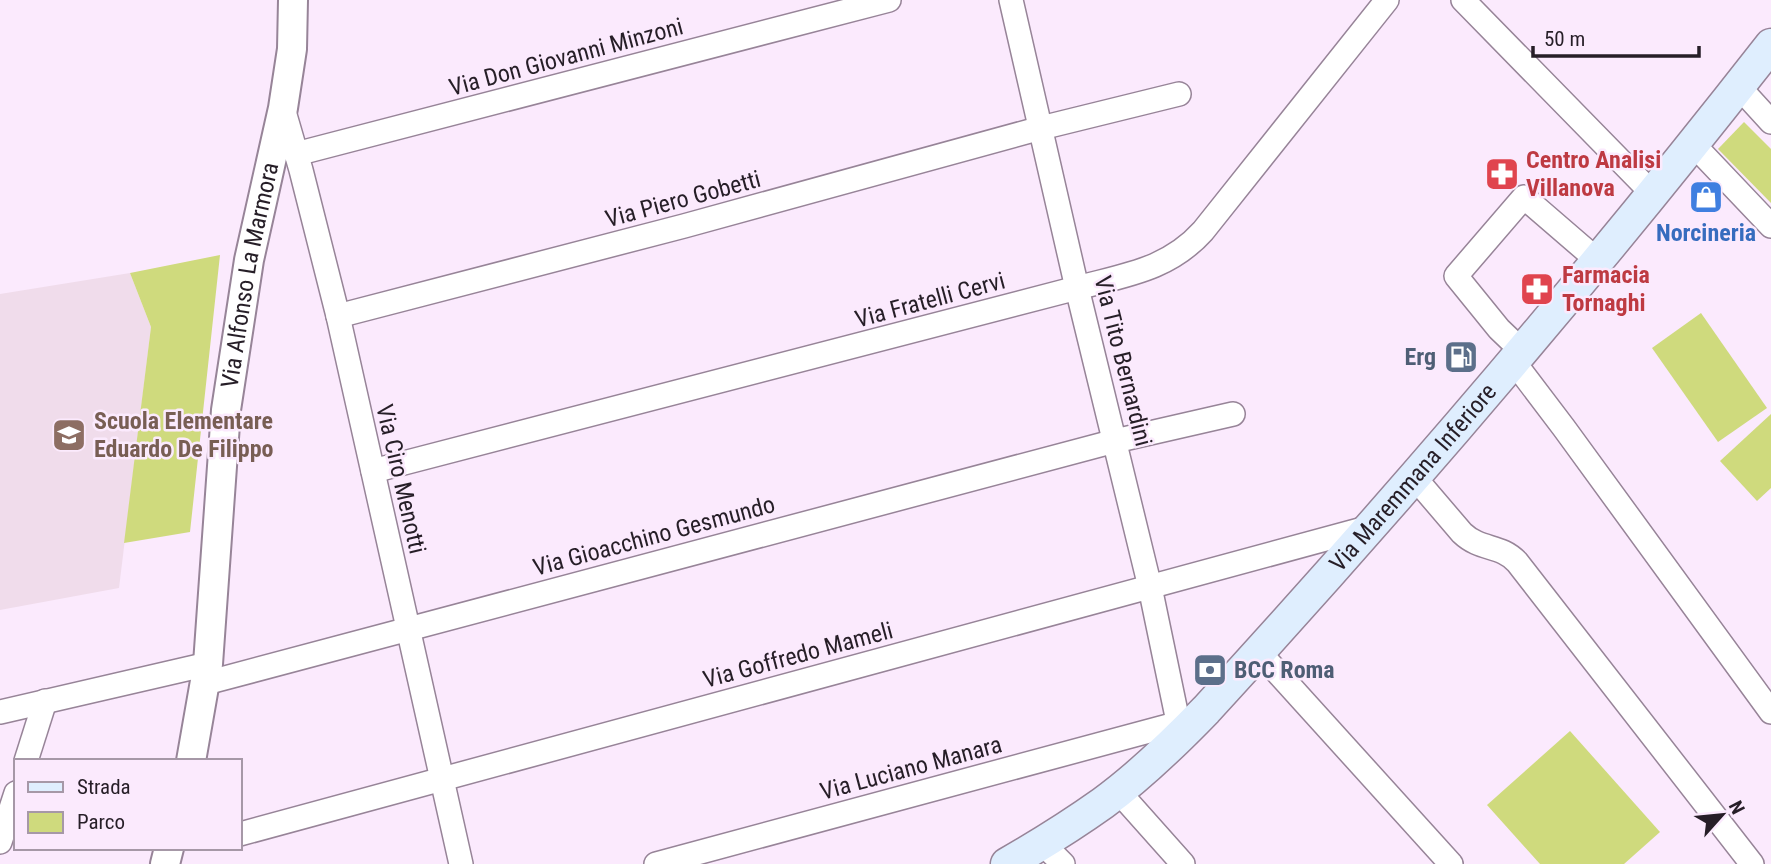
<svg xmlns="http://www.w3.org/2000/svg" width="1771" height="864" viewBox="0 0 1771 864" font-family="'Roboto Condensed',sans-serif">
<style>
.education{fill:#f0dceb}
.green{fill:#cfda7d}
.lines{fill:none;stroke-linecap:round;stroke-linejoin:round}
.minor-casing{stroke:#978498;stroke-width:26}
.tertiary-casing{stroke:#978498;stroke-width:32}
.secondary-casing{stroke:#978498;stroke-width:35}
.minor{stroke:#fff;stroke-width:23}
.tertiary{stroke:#fff;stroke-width:28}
.secondary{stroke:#dfeefe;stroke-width:32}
.labels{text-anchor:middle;stroke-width:5;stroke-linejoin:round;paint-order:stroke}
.street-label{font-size:24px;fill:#261e27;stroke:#fbeafd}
.health-label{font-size:24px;font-weight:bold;fill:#be3a42;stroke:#fbeafd;text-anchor:start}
.shop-label{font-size:24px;font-weight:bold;fill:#366cbe;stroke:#fbeafd}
.service-label{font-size:24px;font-weight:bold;fill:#4e5e75;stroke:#fbeafd;text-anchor:end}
.education-label{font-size:24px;font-weight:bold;fill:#785e54;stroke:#fbeafd;text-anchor:start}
</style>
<rect width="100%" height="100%" fill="#fbeafd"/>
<path class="education" d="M130,273L151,327L119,588L0,610V294Z"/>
<g class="green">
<path d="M1744,122L1771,149V203L1718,149Z"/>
<path d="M220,255L190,532L124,543L151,327L130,273Z"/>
<path d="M1701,313L1767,408L1718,442L1652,348Z"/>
<path d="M1771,414V488L1757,501L1720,461Z"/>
<path d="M1570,731L1660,832L1624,864H1540L1487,805Z"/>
</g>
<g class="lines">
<g class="minor-casing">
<g id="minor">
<path d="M1011,0L1077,288L1150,587L1181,736"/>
<path d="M1463,0L1652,193"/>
<path d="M1739,87L1771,122"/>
<path d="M283,108L301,170L338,316L461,864"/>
<path d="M1693,144L1771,226"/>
<path d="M296,154L889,0"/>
<path d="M338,316L684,226L1041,128L1179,94"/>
<path d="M1522,351L1499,329L1456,276L1524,197L1597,260"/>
<path d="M1514,362L1564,428L1771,712"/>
<path d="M373,471L1077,288C1125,275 1168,270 1203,231L1387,0"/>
<path d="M1415,478L1462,533C1481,551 1500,544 1517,562L1752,864"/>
<path d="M1259,652L1451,864"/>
<path d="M206,683L1115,441L1233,414"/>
<path d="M0,712L208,664"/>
<path d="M26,761L45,701"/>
<path d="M1118,791L1183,864"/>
<path d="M240,834L1370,527"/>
<path d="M0,842L16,793"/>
<path d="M1042,843L1063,864"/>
<path d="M656,864L1179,723"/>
</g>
</g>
<g class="tertiary-casing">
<g id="tertiary">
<path id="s1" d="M191,761L208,664L226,410L249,260L283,108L292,49L293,0"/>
<path d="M165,864L169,848"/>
</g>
</g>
<g class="secondary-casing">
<g id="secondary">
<path id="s2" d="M1007,864C1040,845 1072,825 1103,803C1140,776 1174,743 1206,710C1403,495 1592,274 1771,45"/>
</g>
</g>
<use href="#minor" class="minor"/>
<use href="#tertiary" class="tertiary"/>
<use href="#secondary" class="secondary"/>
</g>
<defs>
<g id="pharmacy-square" transform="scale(1.75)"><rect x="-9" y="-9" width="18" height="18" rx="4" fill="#e0444e" stroke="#fbeafd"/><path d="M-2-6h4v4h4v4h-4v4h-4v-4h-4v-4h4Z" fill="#fff"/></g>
<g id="shop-square" transform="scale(1.75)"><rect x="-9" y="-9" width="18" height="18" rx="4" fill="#3f7fe0" stroke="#fbeafd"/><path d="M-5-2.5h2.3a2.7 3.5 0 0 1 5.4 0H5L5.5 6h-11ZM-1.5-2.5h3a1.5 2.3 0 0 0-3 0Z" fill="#fff"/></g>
<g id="fuel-square" transform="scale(1.75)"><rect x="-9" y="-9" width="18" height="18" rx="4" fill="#5c6f8a" stroke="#fbeafd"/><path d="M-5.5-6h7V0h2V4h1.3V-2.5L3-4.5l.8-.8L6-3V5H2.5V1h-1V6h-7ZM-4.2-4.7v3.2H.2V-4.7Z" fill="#fff"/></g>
<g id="school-square" transform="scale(1.75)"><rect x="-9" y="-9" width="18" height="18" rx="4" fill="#8d6e63" stroke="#fbeafd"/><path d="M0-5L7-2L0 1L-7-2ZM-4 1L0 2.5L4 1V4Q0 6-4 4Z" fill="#fff"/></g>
<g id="bank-square" transform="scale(1.75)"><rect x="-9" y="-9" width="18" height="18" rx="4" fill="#5c6f8a" stroke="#fbeafd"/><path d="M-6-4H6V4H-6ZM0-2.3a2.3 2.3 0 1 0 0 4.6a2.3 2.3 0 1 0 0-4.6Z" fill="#fff"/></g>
</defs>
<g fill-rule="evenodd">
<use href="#pharmacy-square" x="1502" y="174"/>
<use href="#shop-square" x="1706" y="197"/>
<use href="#pharmacy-square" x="1537" y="289"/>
<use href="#fuel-square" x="1461" y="357"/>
<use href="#school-square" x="69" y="435"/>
<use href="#bank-square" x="1210" y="670"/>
</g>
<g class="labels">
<g class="street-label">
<text transform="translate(566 57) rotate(-15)" y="8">Via Don Giovanni Minzoni</text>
<text transform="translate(683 199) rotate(-15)" y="8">Via Piero Gobetti</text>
<text dy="8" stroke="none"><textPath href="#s1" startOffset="490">Via Alfonso La Marmora</textPath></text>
<text transform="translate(930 300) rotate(-15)" y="8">Via Fratelli Cervi</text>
<text transform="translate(1123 361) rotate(76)" y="8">Via Tito Bernardini</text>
<text dy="8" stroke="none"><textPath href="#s2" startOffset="564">Via Maremmana Inferiore</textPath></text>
<text transform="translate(401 479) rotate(77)" y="8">Via Ciro Menotti</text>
<text transform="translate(654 536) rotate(-15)" y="8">Via Gioacchino Gesmundo</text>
<text transform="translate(798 655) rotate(-15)" y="8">Via Goffredo Mameli</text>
<text transform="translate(911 768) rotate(-15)" y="8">Via Luciano Manara</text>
</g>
<g class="health-label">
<text x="1526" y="168">Centro Analisi<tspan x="1526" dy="28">Villanova</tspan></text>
<text x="1562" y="283">Farmacia<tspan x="1562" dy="28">Tornaghi</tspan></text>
</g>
<g class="shop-label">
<text x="1706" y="241">Norcineria</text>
</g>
<g class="service-label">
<text x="1436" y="365">Erg</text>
<text x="1234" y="678" text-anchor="start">BCC Roma</text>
</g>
<g class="education-label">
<text x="94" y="429">Scuola Elementare<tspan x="94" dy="28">Eduardo De Filippo</tspan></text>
</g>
</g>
<rect x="14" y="759" width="228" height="91" fill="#fbeafd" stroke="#a698a7" stroke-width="2"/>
<rect x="28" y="782" width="35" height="10" fill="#dfeefe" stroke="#a698a7" stroke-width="2"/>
<text x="77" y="794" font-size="21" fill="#261e27">Strada</text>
<rect x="28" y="812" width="35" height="21" fill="#cfda7d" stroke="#a698a7" stroke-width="2"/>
<text x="77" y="829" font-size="21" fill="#261e27">Parco</text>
<g transform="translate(1722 815) rotate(63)" stroke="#fbeafd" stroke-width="5" paint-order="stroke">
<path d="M0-5L12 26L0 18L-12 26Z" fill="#261e27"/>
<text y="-10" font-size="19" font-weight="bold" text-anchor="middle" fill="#261e27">N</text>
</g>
<path d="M1533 46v10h166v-10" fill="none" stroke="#261e27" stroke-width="3.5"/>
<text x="1544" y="46" font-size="21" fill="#261e27" stroke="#fbeafd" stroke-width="5" paint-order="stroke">50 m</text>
</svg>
